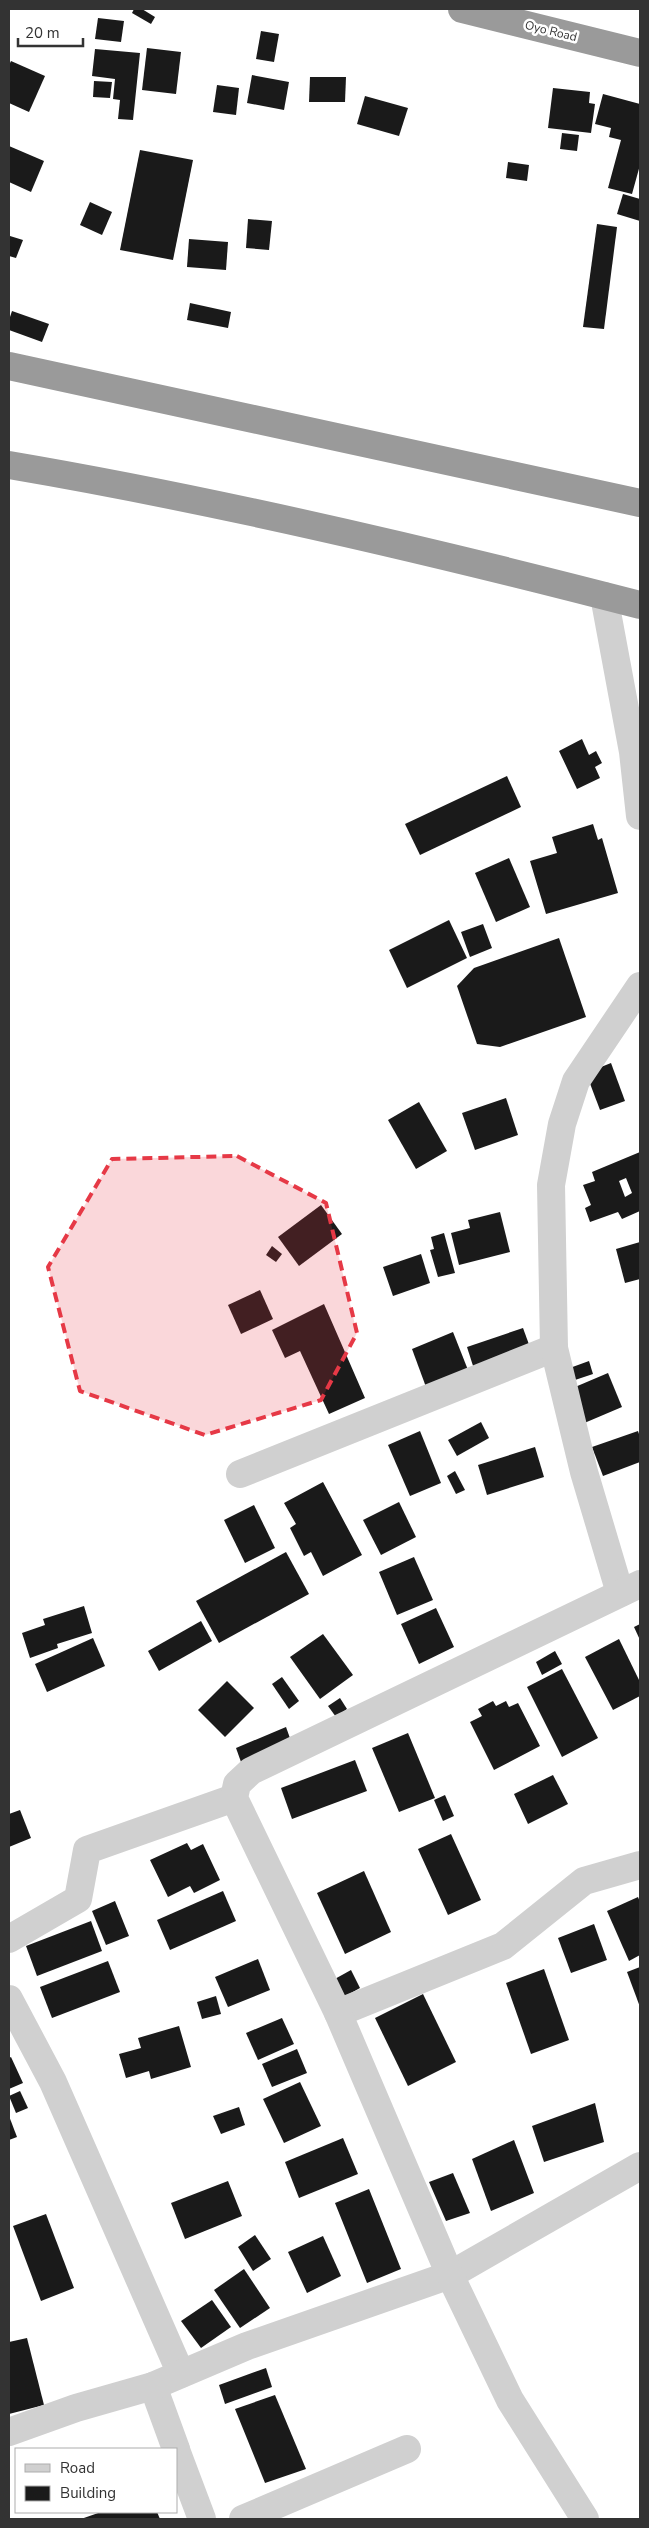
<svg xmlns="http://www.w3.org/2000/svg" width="649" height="2528" viewBox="0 0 649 2528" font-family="'Nunito Sans',sans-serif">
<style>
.building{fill:#1a1a1a;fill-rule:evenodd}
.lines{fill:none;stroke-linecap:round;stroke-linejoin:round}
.minor{stroke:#d0d0d0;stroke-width:28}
.highway{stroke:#9a9a9a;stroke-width:28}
.marked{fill:#e63946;fill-opacity:0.2;stroke:#e63946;stroke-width:4;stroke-dasharray:10 6;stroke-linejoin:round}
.labels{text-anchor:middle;stroke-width:5;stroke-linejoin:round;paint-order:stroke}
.street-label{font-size:12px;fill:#333;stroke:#fff}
</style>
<rect width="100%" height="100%" fill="#fff"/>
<g class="building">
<path d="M134,9H142L155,17L151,24L132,13Z"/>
<path d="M98,18L124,21L121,42L95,39Z"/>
<path d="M261,31L279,34L274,62L256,59Z"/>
<path d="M147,48L181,52L176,94L142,90Z"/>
<path d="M95,49L140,53L133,120L118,119L120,100L113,99L115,79L92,76Z"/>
<path d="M11,61L45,76L29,112L9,103V65Z"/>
<path d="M252,75L289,82L284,110L247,103Z"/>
<path d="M310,77H346L345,102H309Z"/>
<path d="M94,81L112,82L110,98L93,97Z"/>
<path d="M217,85L239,88L236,115L213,112Z"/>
<path d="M553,88L590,92L589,103L595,104L591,133L548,128Z"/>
<path d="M603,94L640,104V165L632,194L608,188L621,140L609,137L611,128L595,124Z"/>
<path d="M365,96L408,108L399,136L357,124Z"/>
<path d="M562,133L579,135L577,151L560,149Z"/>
<path d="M9,146L44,161L31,192L9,182Z"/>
<path d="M140,150L193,160L173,260L120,250Z"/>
<path d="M508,162L529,165L527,181L506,178Z"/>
<path d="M623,194L640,199V221L617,214Z"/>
<path d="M90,202L112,212L102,235L80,225Z"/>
<path d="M248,219L272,221L269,250L246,248Z"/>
<path d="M597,224L617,227L604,329L583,327Z"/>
<path d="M10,236L23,240L16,258L9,256Z"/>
<path d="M189,239L228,242L226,270L187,267Z"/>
<path d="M190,303L231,312L228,328L187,320Z"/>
<path d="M12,311L49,324L42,342L9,330V320Z"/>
<path d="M582,739L589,755L596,751L602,763L595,767L600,778L577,789L559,751Z"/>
<path d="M507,776L521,807L420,855L405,824Z"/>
<path d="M593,824L598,840L602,838L618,893L546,914L530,861L557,853L552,837Z"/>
<path d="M509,858L530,907L496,922L475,873Z"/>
<path d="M449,920L467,958L407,988L389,950Z"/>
<path d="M483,924L492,948L470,957L461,932Z"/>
<path d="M559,938L586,1017L500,1047L477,1044L457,986L474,968Z"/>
<path d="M611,1063L625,1101L600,1110L586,1073Z"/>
<path d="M506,1098L518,1135L475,1150L462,1113Z"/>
<path d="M419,1102L447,1151L416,1169L388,1120Z"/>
<path d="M640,1152V1211L622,1219L618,1212L590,1222L585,1208L591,1205L583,1185L595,1181L592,1172ZM626,1178L632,1193L625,1197L619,1181Z"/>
<path d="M321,1205L342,1234L299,1266L278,1237Z"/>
<path d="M500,1212L510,1252L459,1265L451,1233L470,1228L468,1220Z"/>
<path d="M444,1233L455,1273L438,1277L430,1250L434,1249L431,1237Z"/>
<path d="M640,1242V1279L625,1283L616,1249Z"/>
<path d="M272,1246L282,1254L276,1262L266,1255Z"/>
<path d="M421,1254L430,1283L393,1296L383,1267Z"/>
<path d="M260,1290L273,1319L241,1334L228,1305Z"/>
<path d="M324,1304L365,1398L329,1414L300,1351L285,1358L272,1330Z"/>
<path d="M523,1328L531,1350L474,1369L467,1347Z"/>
<path d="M453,1332L468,1370L426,1387L412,1349Z"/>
<path d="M589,1361L593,1374L572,1381L567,1369Z"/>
<path d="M608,1373L622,1407L582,1424L568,1390Z"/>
<path d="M481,1422L489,1438L457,1456L448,1440Z"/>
<path d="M420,1431L441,1483L410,1496L388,1445Z"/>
<path d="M638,1431L640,1437V1462L603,1476L592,1447Z"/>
<path d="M535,1447L544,1477L487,1495L478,1465Z"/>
<path d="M455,1471L465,1490L456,1494L447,1476Z"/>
<path d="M323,1482L362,1555L323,1576L311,1552L304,1556L290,1528L296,1524L284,1503Z"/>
<path d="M399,1502L416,1537L381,1555L363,1520Z"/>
<path d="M254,1505L275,1548L245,1563L224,1520Z"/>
<path d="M286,1552L309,1594L219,1643L196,1601Z"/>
<path d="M414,1557L433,1600L397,1615L379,1572Z"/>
<path d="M84,1606L92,1633L57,1644L58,1648L30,1658L22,1633L45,1625L43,1619Z"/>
<path d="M436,1608L454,1647L419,1664L401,1624Z"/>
<path d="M201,1621L212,1641L159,1671L148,1651Z"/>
<path d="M640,1624V1640L634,1627Z"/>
<path d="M323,1634L353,1675L320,1699L290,1657Z"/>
<path d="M93,1638L105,1666L47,1692L35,1664Z"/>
<path d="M619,1639L640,1682V1696L613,1710L585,1657Z"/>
<path d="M555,1651L562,1664L542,1675L536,1662Z"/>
<path d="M562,1669L598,1738L562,1757L527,1687Z"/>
<path d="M282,1677L299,1701L289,1709L272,1684Z"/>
<path d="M227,1681L254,1708L225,1737L198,1710Z"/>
<path d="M340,1698L347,1709L336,1717L328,1706Z"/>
<path d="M493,1701L496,1706L506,1701L509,1707L518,1703L540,1746L494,1770L470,1722L482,1716L478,1709Z"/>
<path d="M286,1727L291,1741L241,1762L236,1748Z"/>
<path d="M408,1733L435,1798L399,1812L372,1748Z"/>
<path d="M355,1760L367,1791L292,1819L281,1788Z"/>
<path d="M553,1775L568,1804L528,1824L514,1794Z"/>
<path d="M445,1795L454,1816L443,1821L434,1800Z"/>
<path d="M20,1810L31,1838L9,1847V1814Z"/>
<path d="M451,1834L481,1900L448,1915L418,1849Z"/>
<path d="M187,1843L191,1850L203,1844L220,1880L194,1893L190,1886L168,1897L150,1860Z"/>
<path d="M364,1871L391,1932L345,1954L317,1893Z"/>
<path d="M223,1891L236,1921L170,1950L157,1920Z"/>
<path d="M638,1897L640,1902V1955L629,1961L607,1911Z"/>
<path d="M115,1901L129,1936L106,1945L92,1911Z"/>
<path d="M91,1921L102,1951L37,1976L26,1946Z"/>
<path d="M594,1924L607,1960L571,1973L558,1938Z"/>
<path d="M258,1959L270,1990L228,2007L215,1977Z"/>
<path d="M108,1961L120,1992L52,2018L40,1987Z"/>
<path d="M640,1967V2007L627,1972Z"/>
<path d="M544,1969L569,2040L531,2054L506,1983Z"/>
<path d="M351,1970L360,1988L342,1998L333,1980Z"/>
<path d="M423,1994L456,2062L408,2086L375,2018Z"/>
<path d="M216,1996L221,2014L202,2019L197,2002Z"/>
<path d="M282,2018L294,2044L258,2060L246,2033Z"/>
<path d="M179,2026L191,2067L151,2079L149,2071L126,2078L119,2054L141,2048L138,2038Z"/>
<path d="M297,2049L307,2073L272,2087L262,2064Z"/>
<path d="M11,2057L23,2083L9,2089V2058Z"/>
<path d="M300,2082L321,2126L284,2143L263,2099Z"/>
<path d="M20,2091L28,2108L16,2113L9,2096Z"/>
<path d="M595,2103L604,2142L544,2162L532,2126Z"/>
<path d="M239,2107L245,2125L221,2134L213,2116Z"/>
<path d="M9,2116L17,2137L9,2140Z"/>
<path d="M343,2138L358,2174L299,2198L285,2162Z"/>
<path d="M514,2140L534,2193L491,2211L472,2159Z"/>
<path d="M453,2173L470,2213L446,2221L429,2182Z"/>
<path d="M228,2181L242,2216L185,2239L171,2203Z"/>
<path d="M369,2189L401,2269L367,2283L335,2203Z"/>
<path d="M46,2214L74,2288L41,2301L13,2226Z"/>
<path d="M255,2235L271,2259L253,2271L238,2247Z"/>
<path d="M323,2236L341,2276L307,2293L288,2252Z"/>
<path d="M244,2269L270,2308L240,2328L214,2290Z"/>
<path d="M212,2300L231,2327L201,2348L181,2321Z"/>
<path d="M27,2338L44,2405L9,2414V2342Z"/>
<path d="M266,2368L272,2387L225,2404L219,2385Z"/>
<path d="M275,2395L306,2469L265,2483L235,2409Z"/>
<path d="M101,2512H157L160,2519H81Z"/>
</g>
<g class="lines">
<g class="minor">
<path d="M604,596L633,752L640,816"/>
<path d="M240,1474L554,1348"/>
<path d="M620,1593L584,1472L554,1348L551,1185L562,1124L576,1081L640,986"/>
<path d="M9,1939L78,1899L87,1850L234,1798"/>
<path d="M9,1999L53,2082L181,2374"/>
<path d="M338,2013L503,1946L584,1881L640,1865"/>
<path d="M153,2386L176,2449"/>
<path d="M9,2432L76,2408L153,2386L247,2346L450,2275L640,2166"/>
<path d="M176,2450L202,2519"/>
<path d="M243,2519L407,2449"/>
<path d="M585,2519L510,2400L450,2275L338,2013L234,1798L237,1784L251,1771L640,1584"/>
</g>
<g class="highway">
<path d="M462,9L640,53"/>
<path d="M9,366L640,503"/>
<path d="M9,465C221,501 432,551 640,605"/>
</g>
</g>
<path class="marked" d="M237,1156L326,1203L357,1333L321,1400L205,1435L80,1391L48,1267L112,1159Z"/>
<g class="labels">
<g class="street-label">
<text transform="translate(551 31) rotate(14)" y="4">Oyo Road</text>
</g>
</g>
<rect width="649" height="2528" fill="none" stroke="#333333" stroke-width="20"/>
<rect x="15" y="2448" width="162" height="65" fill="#ffffff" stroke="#adadad"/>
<rect x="25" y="2464" width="25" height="8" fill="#d0d0d0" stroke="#adadad"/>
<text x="60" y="2473" font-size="15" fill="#333333">Road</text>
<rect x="25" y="2486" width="25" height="15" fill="#1a1a1a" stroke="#adadad"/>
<text x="60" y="2498" font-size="15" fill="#333333">Building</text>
<path d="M18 38v8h65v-8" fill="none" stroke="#333333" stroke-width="2.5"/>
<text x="25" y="38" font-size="15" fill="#333333" stroke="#ffffff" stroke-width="4" paint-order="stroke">20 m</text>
</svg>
